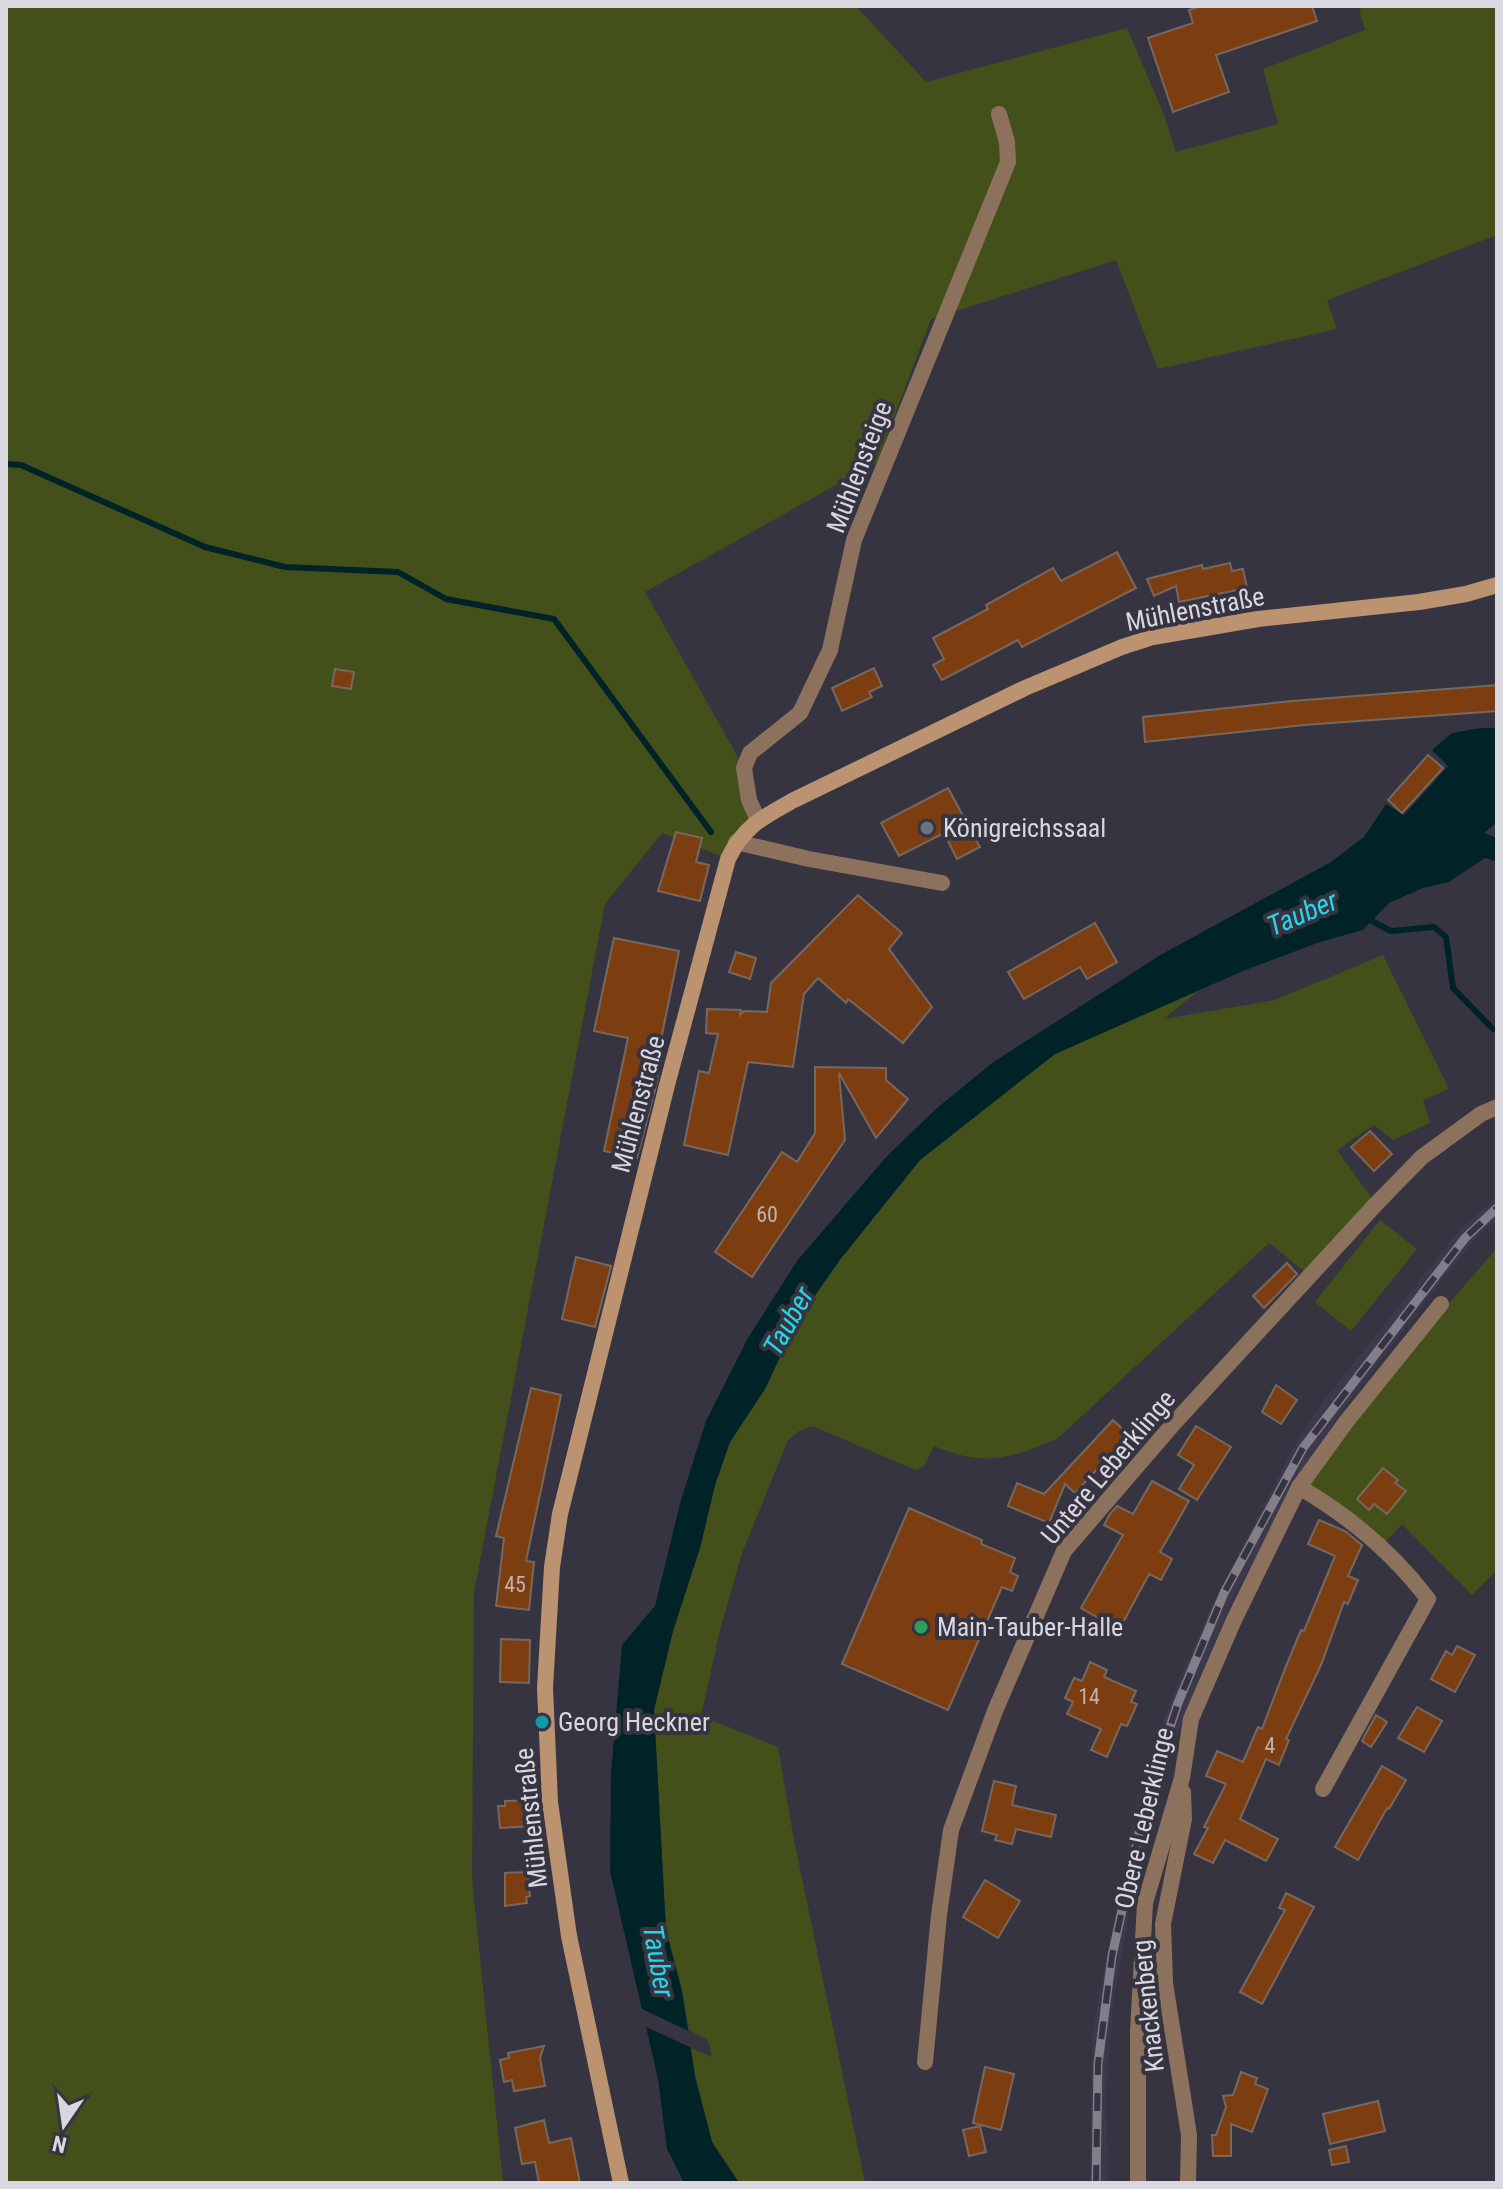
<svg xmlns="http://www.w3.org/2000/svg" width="1503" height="2189" viewBox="0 0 1503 2189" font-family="'Roboto Condensed',sans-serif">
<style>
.built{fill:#3d384c}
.green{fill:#44501a}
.water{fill:#002327}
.pier{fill:#373441}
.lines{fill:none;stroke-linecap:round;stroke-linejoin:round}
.stream{stroke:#002327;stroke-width:6}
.building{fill:#7c3e11;stroke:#77685f;stroke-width:2}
.street{stroke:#8c725c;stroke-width:16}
.secondary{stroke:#bc9370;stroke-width:16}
.rail-casing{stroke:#827f8b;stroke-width:9}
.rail{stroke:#373441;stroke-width:6;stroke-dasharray:18;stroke-linecap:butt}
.worship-dot{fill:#6b7280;stroke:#373441;stroke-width:3}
.leisure-dot{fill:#2e9e5b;stroke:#373441;stroke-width:3}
.culture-dot{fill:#0f9aa8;stroke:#373441;stroke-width:3}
.labels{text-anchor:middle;stroke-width:8;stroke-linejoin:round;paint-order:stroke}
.number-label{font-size:22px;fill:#c2b1ac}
.street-label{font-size:26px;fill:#d9d7e0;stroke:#373441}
.poi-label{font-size:26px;fill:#d9d7e0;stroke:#373441;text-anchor:start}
.water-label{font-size:28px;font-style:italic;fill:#25d6e7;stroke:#373441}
</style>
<rect width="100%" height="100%" fill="#373441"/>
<path class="built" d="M1497,1197V1219L1476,1238L1435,1289L1341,1412L1294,1483L1231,1604L1188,1705L1156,1794L1133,1891L1112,2009L1106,2092L1108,2183H1090L1093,2025L1138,1798L1171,1699L1212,1605L1298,1439L1324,1400L1461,1228Z"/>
<g class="green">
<path d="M6,6H856L926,82L1127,28L1164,115L1176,152L1278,124L1263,69L1365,30L1359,9L1366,6H1497V235L1327,300L1337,329L1158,369L1116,260L931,319L877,462L645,592L744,768L758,820L728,859L662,833L605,904L474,1592L472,1879L503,2183H6Z"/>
<path d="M1383,955L1449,1089L1423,1100L1430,1123L1393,1140L1374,1125L1337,1150L1376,1204L1310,1276L1269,1243L1057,1439C1009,1459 984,1467 934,1446L924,1466L916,1470L812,1426L799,1431L788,1440L742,1553L720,1630L701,1716L778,1747L793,1835L865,2183H739L712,2142L695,2076L691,2048L712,2057L708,2040L689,2030L682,1991L666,1930L654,1710L673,1631L700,1548L715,1485L730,1442L765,1389L796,1323L839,1261L920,1160L1055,1054L1200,989L1164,1019L1275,1000Z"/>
<path d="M1380,1220L1417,1249L1351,1331L1315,1302Z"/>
<path d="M1497,1248V1570L1472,1595L1402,1524L1382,1546L1299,1487L1346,1422Z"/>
</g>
<path class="water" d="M1481,728H1497V822L1484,833L1497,838V862L1485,858L1449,882L1423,888L1389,903L1363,930L1320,942L1243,971L1055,1054L920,1160L839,1261L796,1323L765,1389L730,1442L715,1485L700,1548L673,1631L654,1710L666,1930L682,1991L695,2076L712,2142L739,2183H684L667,2149L658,2079L610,1871L611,1773L622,1645L655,1606L681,1500L706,1421L748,1338L797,1261L887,1156L936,1109L992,1063L1162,954L1331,862L1364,837L1386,804L1404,815L1448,766L1432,750L1452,733Z"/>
<path class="pier" d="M638,2007L693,2033L696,2050L642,2025Z"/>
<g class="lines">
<g class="stream">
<path d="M6,464L21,465L205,547L285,567L398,572L446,599L554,619L711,832"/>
<path d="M1366,918L1391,931L1434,927L1446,937L1453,988L1493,1029H1497"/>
</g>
</g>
<g class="building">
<path d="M1202,6H1312L1317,21L1216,55L1229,92L1173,112L1148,38L1193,23L1189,10Z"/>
<path d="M1117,552L1136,588L1022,647L1018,640L942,680L933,665L944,659L933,638L988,609L986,605L1053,568L1061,581Z"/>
<path d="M1230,563L1232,571L1243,569L1247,588L1179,602L1176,586L1154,596L1147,579L1202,565L1203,569Z"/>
<path d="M874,668L882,686L869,692L872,697L842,711L832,688Z"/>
<path d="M335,669L354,672L351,689L332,686Z"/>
<path d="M1497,685V711L1304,725L1145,742L1143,717L1292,701Z"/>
<path d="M1428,755L1443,768L1402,813L1388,800Z"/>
<path d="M948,788L980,847L957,859L944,833L899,856L881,823Z"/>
<path d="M676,832L702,838L696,862L709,865L700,901L658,891Z"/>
<path d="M858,895L902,933L889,949L932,1007L903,1043L848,999L846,1003L818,978L804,994L793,1067L748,1062L728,1155L684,1145L699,1071L709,1073L718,1034L706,1033L707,1009L741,1010L740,1015L744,1011L767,1012L771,983Z"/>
<path d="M1095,923L1117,962L1087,979L1080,967L1024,999L1008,972Z"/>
<path d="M614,938L679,951L654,1074H658L657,1082L637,1158L604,1151L628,1038L594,1031Z"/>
<path d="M736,952L756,958L750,979L729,972Z"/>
<path d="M815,1067L886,1068V1080L908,1099L876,1138L839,1073L845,1140L752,1277L715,1252L782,1152L797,1162L815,1133Z"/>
<path d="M1370,1131L1392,1154L1374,1171L1351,1147Z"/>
<path d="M576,1257L611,1266L595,1327L562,1319Z"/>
<path d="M1287,1263L1297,1274L1264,1308L1253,1296Z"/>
<path d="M1276,1385L1297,1400L1281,1424L1262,1412Z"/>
<path d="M531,1388L561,1395L526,1561L534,1562L529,1610L496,1606L504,1538L496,1536Z"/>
<path d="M1113,1420L1129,1435L1075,1493L1065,1484L1049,1523L1008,1506L1017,1483L1044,1494Z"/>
<path d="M1196,1426L1231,1447L1197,1500L1179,1489L1194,1465L1178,1455Z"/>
<path d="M1383,1468L1398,1480L1395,1483L1406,1491L1387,1514L1374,1504L1369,1510L1357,1499Z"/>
<path d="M1152,1481L1189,1501L1160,1552L1172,1559L1161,1580L1149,1574L1119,1630L1081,1608L1123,1535L1104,1525L1110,1514L1117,1506L1133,1514Z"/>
<path d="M909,1508L982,1540L981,1544L1015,1558L1010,1572L1018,1576L1012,1591L1002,1587L948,1710L842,1664Z"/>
<path d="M1319,1520L1345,1531L1362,1545L1348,1576L1358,1580L1348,1604L1344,1602L1321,1665L1286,1739L1289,1740L1279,1765L1266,1759L1240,1819L1278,1839L1266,1861L1225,1840L1213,1863L1194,1854L1208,1828L1204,1827L1226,1784L1206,1776L1217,1751L1243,1762L1258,1727L1262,1729L1286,1666L1301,1630L1304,1631L1335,1556L1308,1544Z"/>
<path d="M501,1639L530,1640L529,1683L500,1682Z"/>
<path d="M1457,1646L1475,1655L1455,1692L1431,1679L1446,1651L1452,1655Z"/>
<path d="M1090,1662L1107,1670L1104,1677L1136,1691L1131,1702L1137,1704L1127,1726L1121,1724L1107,1757L1091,1750L1101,1729L1067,1714L1073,1702L1065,1698L1074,1678L1082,1681Z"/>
<path d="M1417,1707L1442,1721L1424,1752L1398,1738Z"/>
<path d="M1376,1715L1387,1722L1371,1747L1362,1741Z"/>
<path d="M1382,1766L1406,1780L1389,1809L1387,1808L1358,1860L1335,1847Z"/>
<path d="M994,1781L1016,1786L1012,1805L1056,1815L1051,1837L1016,1829L1012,1844L995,1840L997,1835L982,1831Z"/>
<path d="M532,1800L534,1826L500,1828L498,1806H505V1801Z"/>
<path d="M528,1872L530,1896L526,1897L527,1903L505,1906V1873Z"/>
<path d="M985,1880L1020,1901L998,1938L963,1917Z"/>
<path d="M1286,1893L1314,1907L1262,2004L1240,1992L1285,1910L1279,1908Z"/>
<path d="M544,2046L540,2058L545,2086L514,2091L512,2080L504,2082L500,2060L509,2058L508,2053Z"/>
<path d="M985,2067L1014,2074L1001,2130L973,2123Z"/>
<path d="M1241,2072L1257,2078L1255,2084L1268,2089L1252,2132L1231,2124V2156H1213L1212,2135H1216L1226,2107L1223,2096L1233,2095Z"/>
<path d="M1378,2101L1385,2131L1330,2144L1323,2114Z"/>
<path d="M544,2120L549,2143L571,2138L580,2183H539L535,2162L522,2164L515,2128Z"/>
<path d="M980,2126L986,2152L969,2156L963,2130Z"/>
<path d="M1346,2146L1349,2162L1332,2165L1329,2150Z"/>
</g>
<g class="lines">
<g class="street">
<path d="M758,820L749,800L744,768L750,753L800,713L830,650L854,540L1008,162L1007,142L999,114"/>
<path d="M736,842L809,859L942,883"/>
<path d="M1299,1487C1349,1516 1393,1553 1428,1599L1323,1789"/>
<path d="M1183,1792L1184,1819L1163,1924L1165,1983L1189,2135L1188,2183"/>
<path d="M925,2062L939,1915L951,1830L995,1711L1064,1551L1175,1422L1376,1204L1422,1157L1481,1114L1497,1107"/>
<path d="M1138,2183V2031L1145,1903L1182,1778L1191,1719L1234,1620L1299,1487L1346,1422L1441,1304"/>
</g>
<path class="secondary" d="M621,2183L569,1936L550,1802L545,1688L552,1567L560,1514L667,1085L728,859C744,826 763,817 794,800L1025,688L1122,647L1153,637L1258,619L1419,602L1466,594L1497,585"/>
<g class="rail-casing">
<path id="rail" d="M1096,2183L1098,2064L1112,1956L1147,1797L1178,1703L1224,1593L1303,1448L1465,1238L1497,1208"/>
</g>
<use href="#rail" class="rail"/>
</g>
<circle class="worship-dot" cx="927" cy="828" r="8"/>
<circle class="leisure-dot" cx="921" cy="1627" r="8"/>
<circle class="culture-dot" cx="542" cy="1722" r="8"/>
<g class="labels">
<g class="number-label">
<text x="767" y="1222">60</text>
<text x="515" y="1592">45</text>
<text x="1089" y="1704">14</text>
<text x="1270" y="1753">4</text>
</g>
<g class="street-label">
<text transform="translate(859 467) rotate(-69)" y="9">Mühlensteige</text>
<text transform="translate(1195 609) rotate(-11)" y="9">Mühlenstraße</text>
<text transform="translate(638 1104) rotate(-75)" y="9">Mühlenstraße</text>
<text transform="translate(1108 1467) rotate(-50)" y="9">Untere Leberklinge</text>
<text transform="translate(531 1818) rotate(-96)" y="9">Mühlenstraße</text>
<text transform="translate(1144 1818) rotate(-77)" y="9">Obere Leberklinge</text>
<text transform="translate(1148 2006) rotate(-96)" y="9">Knackenberg</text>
</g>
<g class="poi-label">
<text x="943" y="837">Königreichssaal</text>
<text x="937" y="1636">Main-Tauber-Halle</text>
<text x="558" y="1731">Georg Heckner</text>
</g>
<g class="water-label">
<text transform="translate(1302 913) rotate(-23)" y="10">Tauber</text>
<text transform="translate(788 1321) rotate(-61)" y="10">Tauber</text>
<text transform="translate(659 1961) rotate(80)" y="10">Tauber</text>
</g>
</g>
<rect width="1503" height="2189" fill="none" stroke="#d9d7e0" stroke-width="16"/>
<g transform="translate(64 2125) rotate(193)" stroke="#373441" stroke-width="6" paint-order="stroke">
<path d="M0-6L14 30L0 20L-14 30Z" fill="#d9d7e0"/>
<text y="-12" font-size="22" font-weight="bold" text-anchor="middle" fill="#d9d7e0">N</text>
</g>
</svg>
